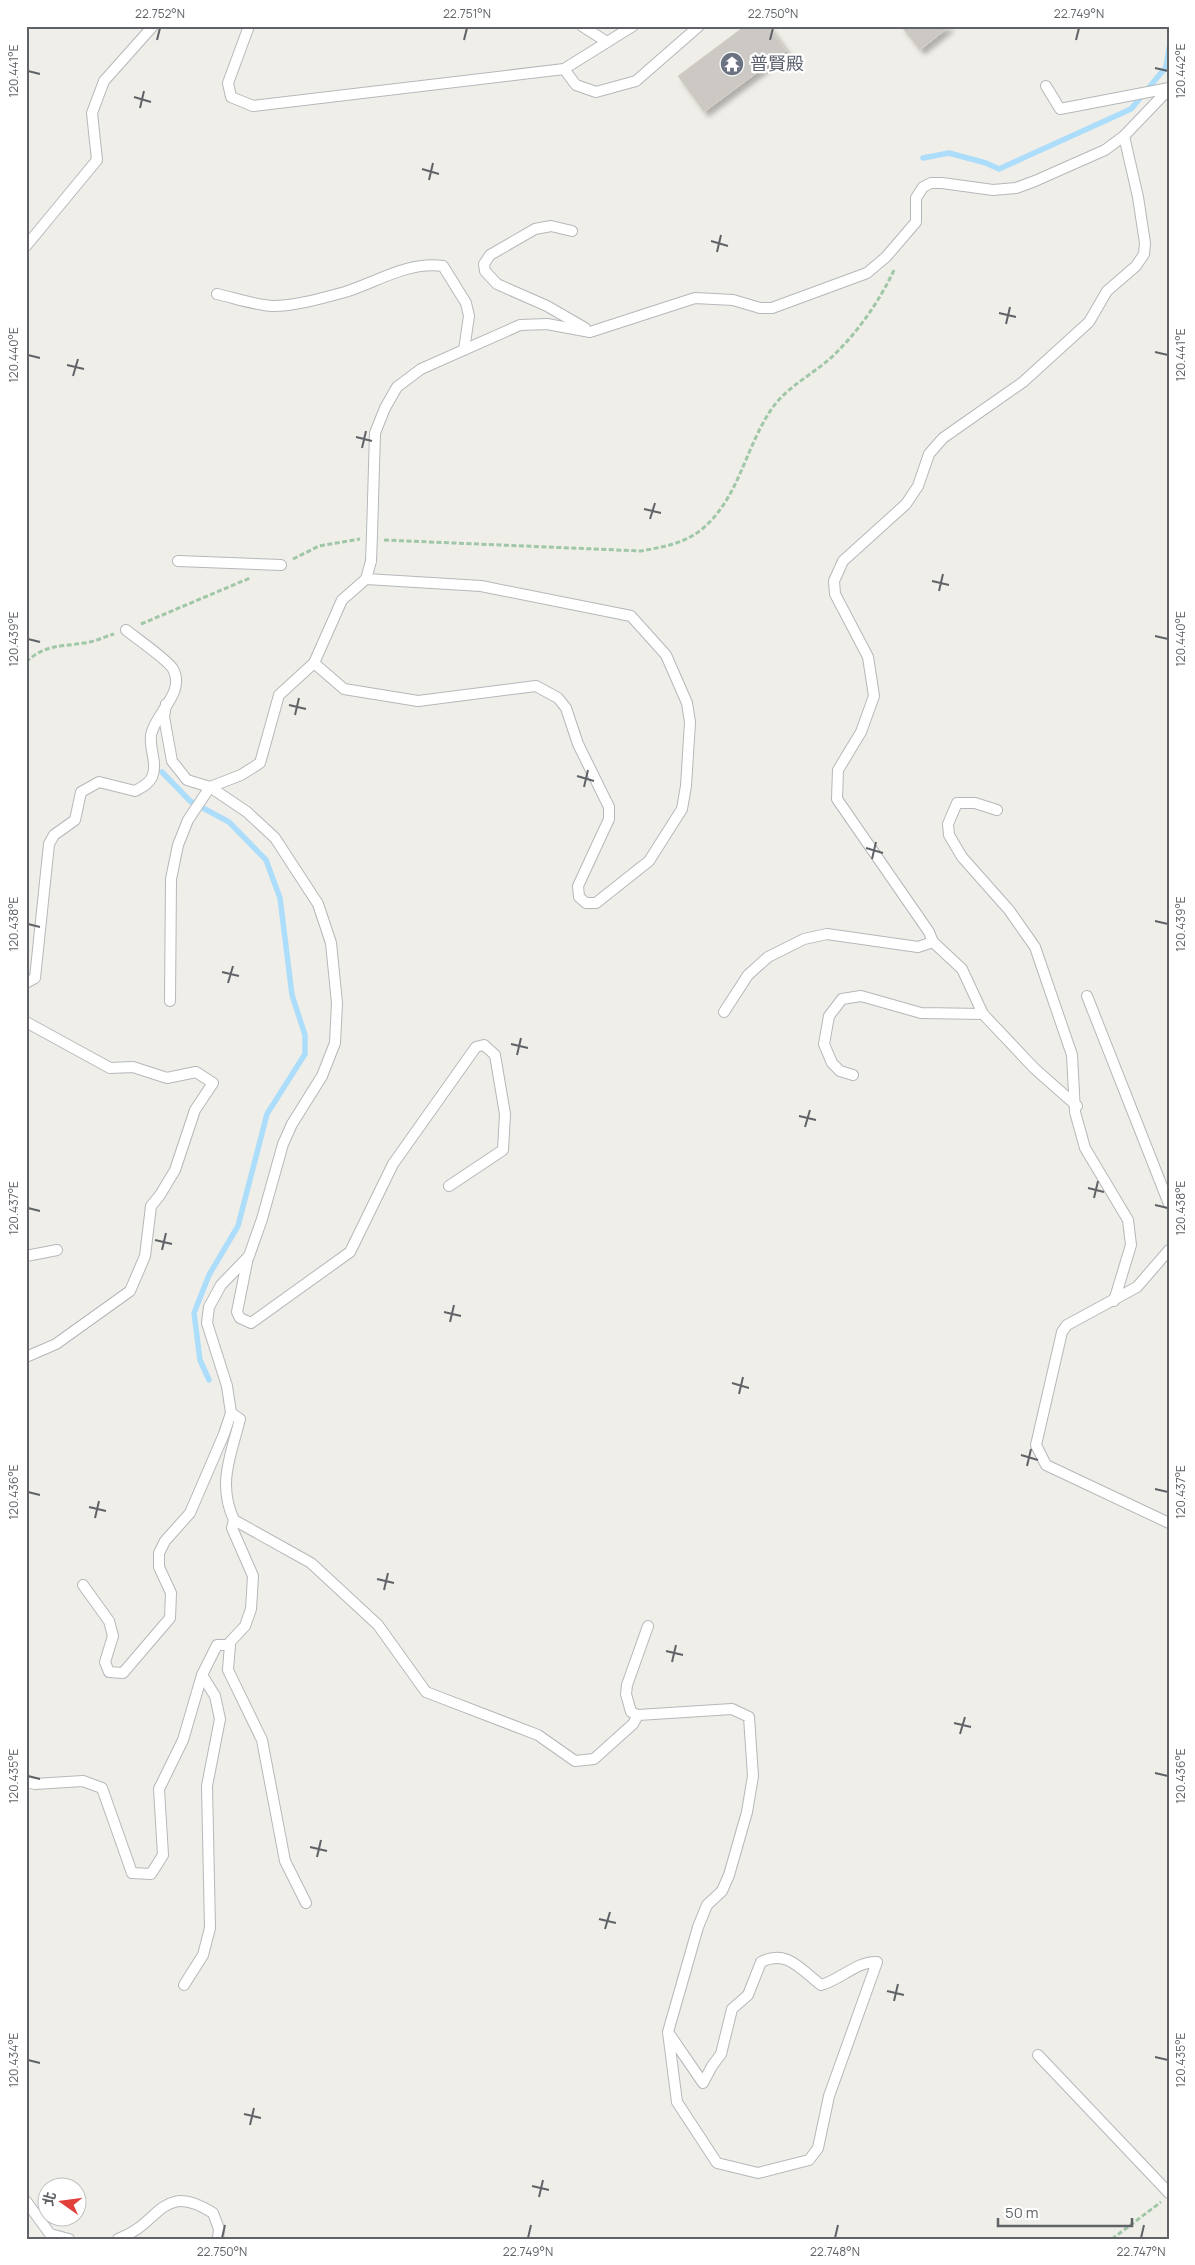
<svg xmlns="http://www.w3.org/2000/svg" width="1195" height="2265" viewBox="0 0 1195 2265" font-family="Manrope,'Noto Sans TC',sans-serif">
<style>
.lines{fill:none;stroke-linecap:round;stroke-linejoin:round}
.stream{stroke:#acddfb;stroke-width:5.5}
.building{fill:#ccc9c4;stroke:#d5cfc6;filter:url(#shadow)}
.lane-casing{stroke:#b5b8bb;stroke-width:12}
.path{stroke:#9fc7a8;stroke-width:3;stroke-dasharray:5 2.5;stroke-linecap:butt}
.lane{stroke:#fff;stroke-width:10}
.lane-bridge-casing{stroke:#b5b8bb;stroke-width:12;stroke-linecap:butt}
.lane-bridge{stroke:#fff;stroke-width:10}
.ticks{fill:none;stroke:#5f6367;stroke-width:2}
.labels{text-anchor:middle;stroke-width:4.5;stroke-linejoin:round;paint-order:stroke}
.worship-label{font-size:18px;fill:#5b616d;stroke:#fff;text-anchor:start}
.neatline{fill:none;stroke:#5f6367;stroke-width:2}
.ticks-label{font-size:12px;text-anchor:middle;fill:#5f6367}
</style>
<defs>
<filter id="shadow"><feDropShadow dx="4.5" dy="4.5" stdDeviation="2.5" flood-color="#0004"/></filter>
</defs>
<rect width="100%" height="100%" fill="#f0eee8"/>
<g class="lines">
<g class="stream">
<path d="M923,158L949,153L986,163L999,169L1131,109L1166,67L1169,48"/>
<path d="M162,772L190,801L229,822L266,860L280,898L292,995L305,1035V1054L267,1114L238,1226L209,1275L194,1313L200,1360L209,1380"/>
</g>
</g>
<g class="building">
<path d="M745,26H768L786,51L704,112L678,76Z"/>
<path d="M901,26H950L920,50Z"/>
</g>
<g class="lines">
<g class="lane-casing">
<g id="lane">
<path d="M249,26L228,83L231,97L253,106L564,69L633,26"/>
<path d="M582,26L607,42"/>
<path d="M564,69L576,85L596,92L636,81L699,26"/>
<path d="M1046,86L1060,109L1169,88"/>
<path d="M572,231L551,226L535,229L490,255L484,264L485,271L497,284L547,306L585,328"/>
<path d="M26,246L97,160L92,113L104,81L153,26"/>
<path d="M217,294C235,298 255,305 273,306C296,306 323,298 345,292C377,282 408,261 443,266L466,303L469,316L464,350"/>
<path d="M372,534L375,433L385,408L397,387L421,369L520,325L547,324L590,332L695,298L733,300L760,308H772L867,273L886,257L916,222V198L923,187L931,183H942L993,190L1016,188L1035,181L1105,150L1124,136L1169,89"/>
<path d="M178,561L281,565"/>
<path d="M314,663L344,689L418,701L536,686L558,698L566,708L578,744L609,807V819L578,886L579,897L586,903H596L649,861L682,809L686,786L690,722L687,703L666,655L631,616L481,586L366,579"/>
<path d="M997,810L975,803H957L948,824L949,835L962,857L1009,910L1035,947L1072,1055L1075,1112L1085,1148L1128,1220L1131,1245L1114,1301"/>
<path d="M26,983L35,978L49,844L54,835L75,820L81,792L99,782L135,791C142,787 149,784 152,777C158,763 149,749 151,735C155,713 186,693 173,669C168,660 136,638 126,630"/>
<path d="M1087,996L1169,1204"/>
<path d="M170,1001L171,879L178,845L188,820L210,787L241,775L260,763L279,695L314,663L342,600L366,579L371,561"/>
<path d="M724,1012L748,975L768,957L804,939L827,934L918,947L933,942L929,932L837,799L838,770L861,732L874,696L868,657L835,594L834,581L843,561L906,504L918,486L929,454L943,438L1023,382L1089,322L1107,291L1136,266L1144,254L1145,243L1138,197L1124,136"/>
<path d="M983,1014L1035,1069L1077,1106"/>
<path d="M26,1022L110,1068L133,1067L167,1078L196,1072L213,1083L195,1110L175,1170L160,1195L151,1206L145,1256L130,1291L56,1344L26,1357"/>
<path d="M853,1075L840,1071L832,1063L824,1044L829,1016L842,999L861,996L921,1013L983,1014L962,969L933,942"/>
<path d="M1169,1250L1137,1287L1067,1325L1062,1332L1036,1445L1046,1465L1169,1523"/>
<path d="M26,1256L57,1250"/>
<path d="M248,1257L237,1312L240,1318L251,1323L350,1252L393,1164L476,1047L484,1045L495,1055L505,1114L503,1150L449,1186"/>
<path d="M234,1520L311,1563L378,1625L426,1692L538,1735L575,1761L594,1759L633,1724L638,1715L631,1712L626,1694L627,1685L648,1626"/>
<path d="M83,1585L109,1621L113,1636L105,1662L109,1672L123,1673L170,1618L171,1593L159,1567V1553L165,1541L190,1513L224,1434L231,1413L227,1386L207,1323L209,1307L221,1285L249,1256L262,1219L283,1144L292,1124L322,1076L335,1043L337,1003L331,943L318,904L275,838L247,812L210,787L187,780L172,761L164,717L166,704"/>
<path d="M230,1645L228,1670L262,1740L285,1861L306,1903"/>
<path d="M638,1715L732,1709L749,1717L753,1776L747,1812L729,1875L722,1891L707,1905L698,1927L668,2032L703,2083L712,2066L721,2054L732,2009L748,1995L761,1962C787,1949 800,1969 821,1985C840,1980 857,1961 877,1962L829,2096L818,2148L809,2160L758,2173L717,2163L677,2102L668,2032"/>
<path d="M26,1782L35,1784L83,1781L102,1788L132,1873L151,1874L163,1855L159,1789L183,1740L202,1675L217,1645H230V1642L245,1626L251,1609L253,1576L232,1528L234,1520C217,1484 231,1455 240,1419L231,1413"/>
<path d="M184,1985L203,1955L210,1928L207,1786L220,1719L215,1696L202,1675"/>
<path d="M1038,2055L1169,2193"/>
<path d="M26,2201L50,2234L69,2239"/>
<path d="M118,2239C161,2224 161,2180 213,2213L219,2229L218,2239"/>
</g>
</g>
<g class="path">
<path d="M384,540L641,551C662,547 683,544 701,530C740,498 745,446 773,407C790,384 816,373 836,353C860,329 880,300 894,270"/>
<path d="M293,559L319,546L360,539"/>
<path d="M141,624L250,578"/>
<path d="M26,662C46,644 60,647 84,643C94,642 104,637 114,634"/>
<path d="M1112,2239L1161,2202"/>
</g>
<use href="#lane" class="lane"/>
<g class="lane-bridge-casing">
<path id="lane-bridge" d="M371,561L372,534"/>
</g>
<use href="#lane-bridge" class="lane-bridge"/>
</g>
<path class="ticks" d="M157,40L160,28M464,40L467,28M770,40L773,28M1076,40L1079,28M1155,68L1168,71M28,71L40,74M134,97L151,102M140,108L144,91M422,169L439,174M429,180L433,163M711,241L728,246M717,252L721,235M999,313L1016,317M1006,324L1010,307M1155,352L1168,355M28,355L40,358M67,365L84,369M73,376L78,359M356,437L372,441M362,448L366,431M644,509L661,513M650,519L655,503M932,581L949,585M939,591L943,574M1155,636L1168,639M28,639L40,642M289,705L306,709M295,715L299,698M577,776L594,781M584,787L588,770M866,848L883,853M872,859L876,842M1155,921L1168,924M28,924L40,927M222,972L239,976M228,983L233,966M511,1044L528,1048M517,1055L521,1038M799,1116L816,1120M805,1127L810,1110M1088,1188L1104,1192M1094,1198L1098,1181M1155,1205L1168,1208M28,1208L40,1211M155,1240L172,1244M162,1250L166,1233M444,1312L461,1316M450,1322L454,1305M732,1383L749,1388M739,1394L743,1377M1021,1455L1038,1460M1027,1466L1031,1449M1155,1489L1168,1492M28,1492L40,1495M89,1507L106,1511M95,1518L99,1501M377,1579L394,1583M384,1590L388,1573M666,1651L683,1655M672,1662L676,1645M954,1723L971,1727M960,1734L965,1717M1155,1773L1168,1776M28,1776L40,1779M310,1847L327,1851M317,1857L321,1840M599,1919L616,1923M605,1929L610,1912M887,1991L904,1995M894,2001L898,1984M1155,2057L1168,2060M28,2060L40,2063M244,2114L261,2118M250,2125L254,2108M532,2186L549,2190M539,2197L543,2180M222,2238L225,2225M528,2238L531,2225M835,2238L838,2225M1141,2238L1144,2225"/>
<defs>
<g id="temple-disc" transform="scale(1.25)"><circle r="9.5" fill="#6b7280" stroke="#fff"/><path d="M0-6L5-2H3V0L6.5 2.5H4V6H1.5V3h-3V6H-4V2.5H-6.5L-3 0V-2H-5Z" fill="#fff"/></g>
</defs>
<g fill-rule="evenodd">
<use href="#temple-disc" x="732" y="64"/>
</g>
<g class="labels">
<g class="worship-label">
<text x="750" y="70">普賢殿</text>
</g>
</g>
<rect width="1195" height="2265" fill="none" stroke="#ffffff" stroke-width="55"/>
<g transform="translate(62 2202) rotate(284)"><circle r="24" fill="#ffffff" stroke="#bfc1c2"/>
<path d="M0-4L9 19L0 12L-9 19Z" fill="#e2403b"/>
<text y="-8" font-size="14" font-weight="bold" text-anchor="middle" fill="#5f6367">北</text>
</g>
<path d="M998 2218v8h134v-8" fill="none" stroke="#5f6367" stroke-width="2.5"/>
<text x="1005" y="2218" font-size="15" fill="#5f6367" stroke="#ffffff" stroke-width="4" paint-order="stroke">50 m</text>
<rect x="28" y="28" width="1140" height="2210" class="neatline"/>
<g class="ticks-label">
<text x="160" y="18">22.752°N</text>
<text x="467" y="18">22.751°N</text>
<text x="773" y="18">22.750°N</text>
<text x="1079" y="18">22.749°N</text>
<text transform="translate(14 71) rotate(-90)" y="4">120.441°E</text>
<text transform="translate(1181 71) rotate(-90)" y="4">120.442°E</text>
<text transform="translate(14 355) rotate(-90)" y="4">120.440°E</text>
<text transform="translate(1181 355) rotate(-90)" y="4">120.441°E</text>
<text transform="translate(14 639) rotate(-90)" y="4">120.439°E</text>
<text transform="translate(1181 639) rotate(-90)" y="4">120.440°E</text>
<text transform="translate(14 924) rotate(-90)" y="4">120.438°E</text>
<text transform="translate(1181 924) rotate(-90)" y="4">120.439°E</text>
<text transform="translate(14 1208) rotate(-90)" y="4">120.437°E</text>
<text transform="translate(1181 1208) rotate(-90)" y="4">120.438°E</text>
<text transform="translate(14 1492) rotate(-90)" y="4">120.436°E</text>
<text transform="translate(1181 1492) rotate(-90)" y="4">120.437°E</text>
<text transform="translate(14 1776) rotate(-90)" y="4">120.435°E</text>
<text transform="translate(1181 1776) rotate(-90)" y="4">120.436°E</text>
<text transform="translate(14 2060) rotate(-90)" y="4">120.434°E</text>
<text transform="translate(1181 2060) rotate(-90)" y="4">120.435°E</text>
<text x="222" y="2256">22.750°N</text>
<text x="528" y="2256">22.749°N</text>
<text x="835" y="2256">22.748°N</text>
<text x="1141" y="2256">22.747°N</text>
</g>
</svg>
